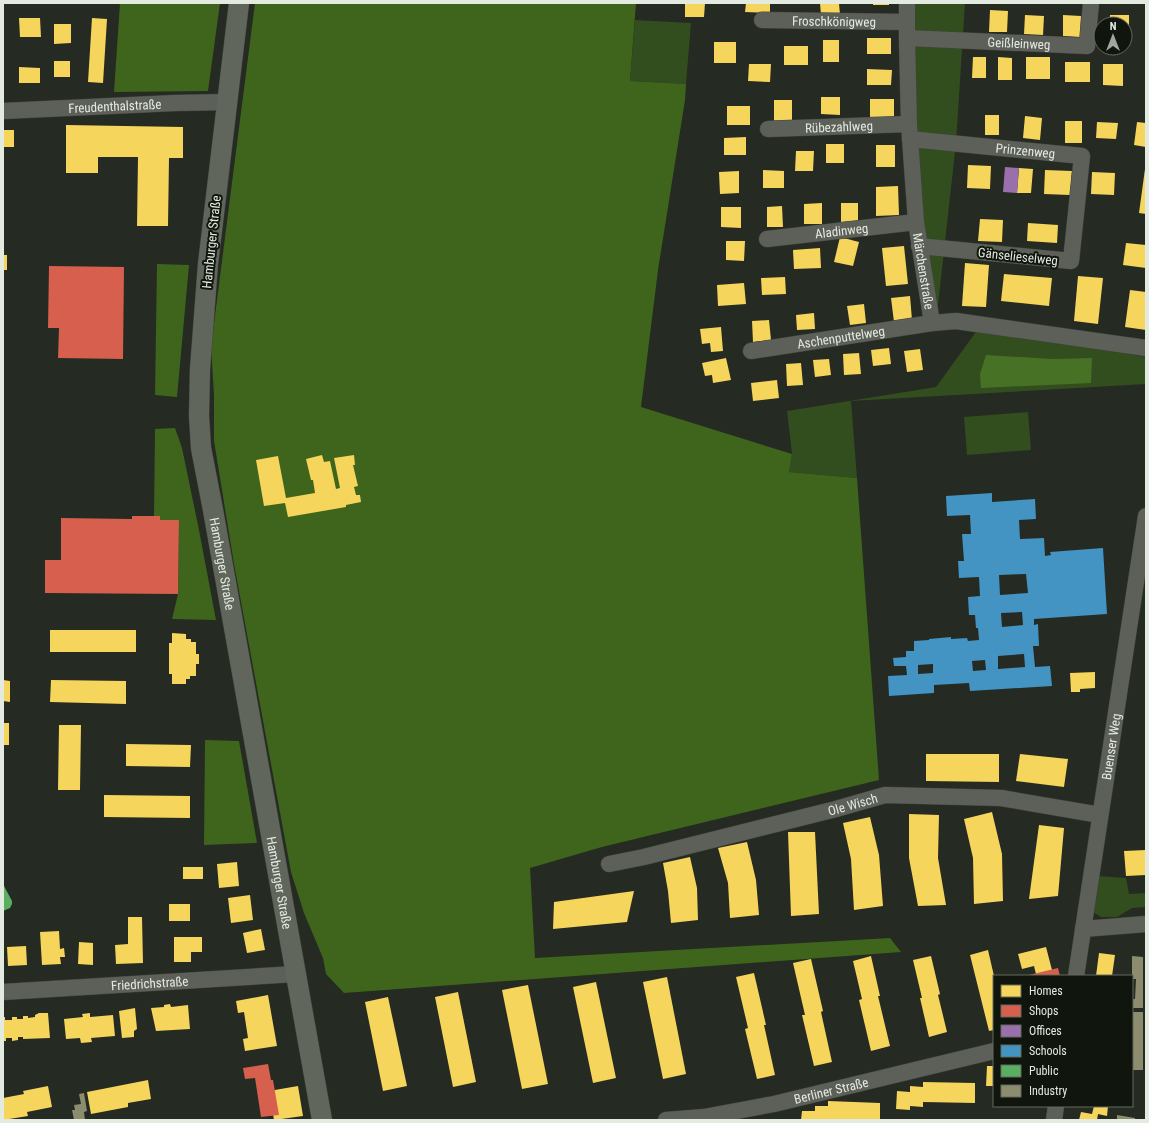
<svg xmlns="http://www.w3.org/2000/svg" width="1149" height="1123" viewBox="0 0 1149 1123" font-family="'Roboto Condensed',sans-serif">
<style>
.green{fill:#324d1e}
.forest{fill:#3e651b}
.water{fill:#477125}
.homes{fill:#f6d55c}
.shops{fill:#d6604d}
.offices{fill:#9970ab}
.schools{fill:#4393c3;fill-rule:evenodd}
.public{fill:#5aae61}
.industry{fill:#8c8c6e}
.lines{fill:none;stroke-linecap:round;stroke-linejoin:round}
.minor-casing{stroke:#41453e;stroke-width:17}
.major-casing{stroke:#41453e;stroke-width:21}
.minor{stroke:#5c6059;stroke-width:16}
.major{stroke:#60665b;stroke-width:20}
.labels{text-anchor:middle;stroke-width:4;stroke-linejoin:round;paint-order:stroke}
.street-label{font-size:13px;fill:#e3eadf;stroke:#10150d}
</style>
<rect width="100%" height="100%" fill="#252a22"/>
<g class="green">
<path d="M907,3H965L956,143L938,305L929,307Z"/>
<path d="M635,20L691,23L686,84L630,81Z"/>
<path d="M978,329L1146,357V384L851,401L857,478L789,472L792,454L787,411L936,387Z"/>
<path d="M1028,412L1031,450L967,455L964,417Z"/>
<path d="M1097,876L1126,878L1129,894L1146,893V907L1132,908L1117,917H1101L1093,912Z"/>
</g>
<g class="forest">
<path d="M120,3H220L208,91L114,92Z"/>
<path d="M255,3H636L630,81L686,84L685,100L658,270L641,407L792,454L789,472L857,478L879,780L602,847L530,868L535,958L890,938L901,952L344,993L326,974L323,958L304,913L291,872L234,564L214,441V395L211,347Z"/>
<path d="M157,264L189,265L177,397L155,395Z"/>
<path d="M175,428L182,448L198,525L216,620L172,619L178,594L179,520H160V516H154L155,429Z"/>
<path d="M205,740L239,741L257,843L204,845Z"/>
</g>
<path class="water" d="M986,355L1053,359L1092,358L1091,383L981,388L980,374Z"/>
<g class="homes">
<path d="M685,3H705L704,17H685Z"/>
<path d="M746,3H770V13L745,12Z"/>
<path d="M820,3H839L840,15H821Z"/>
<rect x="873" y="3" width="16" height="2"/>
<path d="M990,10L1008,11L1007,32H989Z"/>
<path d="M1025,15L1044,16L1043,35L1024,34Z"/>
<path d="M1063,15L1081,16L1080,37L1063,36Z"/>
<path d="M1110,15H1129V33H1125V24H1109Z"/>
<path d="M19,18H40L41,37H20Z"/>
<path d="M92,18L107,19L103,83L88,82Z"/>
<path d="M54,24H71V43L54,44Z"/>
<rect x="867" y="38" width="24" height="16"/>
<rect x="823" y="40" width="16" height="22"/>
<rect x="714" y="42" width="22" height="21"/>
<rect x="784" y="46" width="24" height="19"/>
<path d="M973,57H986V78H972Z"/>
<path d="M998,57L1012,58V80H998Z"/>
<rect x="1026" y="57" width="24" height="22"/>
<rect x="54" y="61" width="16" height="16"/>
<rect x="1065" y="62" width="25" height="20"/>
<path d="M749,64H771L770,82L748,81Z"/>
<path d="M1103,64H1123V86L1103,85Z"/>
<path d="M19,67L40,68V83H19Z"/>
<path d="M867,69L892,70L891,85H867Z"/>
<path d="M821,97H840V115L821,114Z"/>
<rect x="870" y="99" width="24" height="18"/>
<rect x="774" y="100" width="18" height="22"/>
<rect x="727" y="106" width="23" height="19"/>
<rect x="985" y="115" width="14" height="20"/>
<path d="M1025,116L1042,118L1040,140L1023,138Z"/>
<rect x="1065" y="121" width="17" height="22"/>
<path d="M1097,122L1118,123L1116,139L1096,138Z"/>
<path d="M1137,122L1146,123V147L1134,145Z"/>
<path d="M66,125L183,127V158H169L168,226H137L138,157H98V173H66Z"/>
<rect x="3" y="130" width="11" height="17"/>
<path d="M746,137V155H724V138Z"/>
<rect x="826" y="144" width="18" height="19"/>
<rect x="876" y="145" width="19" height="22"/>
<path d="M796,151H814L813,171H795Z"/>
<path d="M968,165L991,166L990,189L967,188Z"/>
<path d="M1019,168L1033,169L1031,193H1017Z"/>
<path d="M1145,169H1146V214L1139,213Z"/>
<path d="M763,170L784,171V188H763Z"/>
<path d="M1045,170L1072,171L1070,195L1044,194Z"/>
<path d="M739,171V193L720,194L719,172Z"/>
<path d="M1092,172L1115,173L1114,195L1091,194Z"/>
<path d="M898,186L899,215L876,216V187Z"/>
<path d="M822,203V224H804V204Z"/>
<path d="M841,203H858V221L841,222Z"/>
<path d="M782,206L783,227H767V207Z"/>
<path d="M721,207H741V228L721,227Z"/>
<path d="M980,219L1003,220L1002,242L978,241Z"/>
<path d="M1028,223L1058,225L1057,243L1027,241Z"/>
<path d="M840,237L859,242L853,266L834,262Z"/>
<path d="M726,241H745L744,261L726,260Z"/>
<path d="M1126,243L1146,245V268L1123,265Z"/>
<path d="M904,246L908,284L886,286L882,248Z"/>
<path d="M820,248L821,268L794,269L793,250Z"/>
<rect x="3" y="255" width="4" height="15"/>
<path d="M965,263L989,265L986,307L962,306Z"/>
<path d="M1004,274L1052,278L1049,306L1001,301Z"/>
<path d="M1078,276L1103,278L1098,324L1074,321Z"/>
<path d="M785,277L786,294L762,295L761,278Z"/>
<path d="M744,283L746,304L718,306L717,285Z"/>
<path d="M1130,290L1146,292V330L1125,327Z"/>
<path d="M910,296L912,320L894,322L891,298Z"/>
<path d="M864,304L866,323L850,325L847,306Z"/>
<path d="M814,313L815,329L797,330L796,315Z"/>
<path d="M769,320L771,340L753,342L752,321Z"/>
<path d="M721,327L723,351L711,352L710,343L702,344L700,329Z"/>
<path d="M889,348L891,364L873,366L871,350Z"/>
<path d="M920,349L923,370L907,372L904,351Z"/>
<path d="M859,353L861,374L844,375L843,354Z"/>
<path d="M726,358L731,380L713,383L712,375L705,376L702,363Z"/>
<path d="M829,359L831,375L815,377L813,360Z"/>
<path d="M801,363L803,385L787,386L786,364Z"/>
<path d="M777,380L779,398L753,401L751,383Z"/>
<path d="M322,455L324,462L330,461L336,489L340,488L334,458L354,455L355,465H353L358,486L354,487L356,495H360L361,502L346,505V507L288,517L285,503L264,506L256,460L278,456L286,498L315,493L313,480H311L306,459Z"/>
<rect x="50" y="630" width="86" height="22"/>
<path d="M172,633L186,634V639H191V642H196V654H199V664H196V676H190V679H186V684H172V674H169V643H172Z"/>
<path d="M1095,672V688L1080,689V692H1071L1070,673Z"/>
<path d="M3,680L10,681V702L3,701Z"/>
<path d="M51,680L126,681V704L50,702Z"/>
<rect x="3" y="723" width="6" height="22"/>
<path d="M59,725H81L80,790H58Z"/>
<path d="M126,744L191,745L190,767L126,766Z"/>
<path d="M926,754H999V782L926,781Z"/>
<path d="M1020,754L1068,759L1064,787L1016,781Z"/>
<path d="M104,795L190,796V818L104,817Z"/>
<path d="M992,812L1002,854L1003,901L974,904L973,858L964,819Z"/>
<path d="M909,814L939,815L938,858L946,905L918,906L909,858Z"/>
<path d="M870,817L879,855L883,906L854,910L851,859L843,823Z"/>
<path d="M1039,825L1064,828L1058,896L1029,899Z"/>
<path d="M788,832H815L819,914L791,916Z"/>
<path d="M747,842L756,880L759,915L730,918L728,883L718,848Z"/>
<path d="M1146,850V875L1126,876L1124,851Z"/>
<path d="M690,857L697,888L698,920L671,923L668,891L663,863Z"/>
<path d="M237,862L239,886L219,888L217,864Z"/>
<rect x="183" y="867" width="20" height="12"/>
<path d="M634,891L627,922L553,929L554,902Z"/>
<path d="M250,895L253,920L231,923L228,898Z"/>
<rect x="169" y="904" width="21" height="17"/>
<path d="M128,917H142L143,963L116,964L115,945L128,944Z"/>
<path d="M261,929L265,950L247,953L243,933Z"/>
<path d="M59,931L60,949L64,948L65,957H60L61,964L42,965L40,932Z"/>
<path d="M174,937H202V952H191V962H174Z"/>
<path d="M79,942L93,943V965L78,964Z"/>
<path d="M26,946L27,965L8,966L7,947Z"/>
<path d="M1046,947L1052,970L1036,974L1034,966L1022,969L1018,954Z"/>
<path d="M988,950L994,976V1030L989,1031L970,955Z"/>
<path d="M1099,953L1115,955L1112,976H1096Z"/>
<path d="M871,956L880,996H878L890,1046L871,1051L859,1000L862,999L853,961Z"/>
<path d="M931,956L940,994L938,995L947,1032L929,1037L920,998H922L913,960Z"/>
<path d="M811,959L823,1011L821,1012L832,1062L814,1066L802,1015H805L793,963Z"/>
<path d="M754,973L766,1025H764L775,1075L757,1079L745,1029L748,1028L736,977Z"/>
<path d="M667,977L686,1074L663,1079L643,982Z"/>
<path d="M596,982L616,1078L593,1083L573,987Z"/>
<path d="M528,985L548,1084L522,1089L502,990Z"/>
<path d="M458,992L476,1082L453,1087L435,997Z"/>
<path d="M268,995L277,1046L245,1051L243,1039L248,1038L244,1012L238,1013L236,1001Z"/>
<path d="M388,997L407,1086L383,1091L365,1002Z"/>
<path d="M170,1004L171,1007L188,1005L190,1029L156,1031L151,1008L164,1007V1005Z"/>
<path d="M135,1008L137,1029L134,1031V1037L122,1038L119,1011Z"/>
<path d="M39,1013H48L50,1038L23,1039V1037H18V1040L12,1041V1038H6V1041H3V1017H5V1020H12V1017H17V1019H23V1016H28V1018L35,1017V1015Z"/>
<path d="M90,1013V1017L113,1015L115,1036L91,1038L92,1042L81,1043L80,1038L66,1039L64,1019L83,1017L82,1014Z"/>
<path d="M987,1066H994V1086H986Z"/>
<path d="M148,1080L151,1099L128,1103V1107L91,1114L87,1092Z"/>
<path d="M923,1082L975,1083V1103L923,1102V1107L910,1106V1110L896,1109L897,1091L910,1092V1086L923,1087Z"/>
<path d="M48,1086L52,1107L27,1112L28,1116L3,1120V1098L24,1094L23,1091Z"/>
<path d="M298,1086L303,1116L274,1120L269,1091Z"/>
<path d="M828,1101L880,1103V1120H801L802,1111H815V1106H828Z"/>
<path d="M1094,1106H1108L1107,1116L1098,1114L1097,1120H1079L1081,1112L1092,1114Z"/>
</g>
<g class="shops">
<path d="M49,266L124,267L123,359L58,358L59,328H48Z"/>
<path d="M132,516H160V520H179L178,594L45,593V560H61V518L132,519Z"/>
<path d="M1058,968L1060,976H1029V975Z"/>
<path d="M268,1064L271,1080H273L279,1115L261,1117L255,1078L245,1079L243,1068Z"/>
</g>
<path class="offices" d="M1005,167L1019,168L1017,193L1003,192Z"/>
<path class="schools" d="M992,493V502L1035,499L1036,519L1019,520L1020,539L1044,538L1045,556L1051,555L1050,552L1103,548L1107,614L1034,619V625L1038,624L1039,646H1033L1035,667L1050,666L1052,686L970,691L969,683L934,685V693L889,696L888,676L907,675L906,666H894L893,658L906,657V651H914V641L929,640V639L951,637V639L967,638L968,641L979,640L978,628H976L975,615H969L968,597L980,596L979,577L959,578L958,561H964L962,534H971L970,515L947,516L946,496ZM1026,574L1028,593L1000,595L999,575ZM1022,612L1023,625L1002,627L1001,613ZM1024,654L1025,667L998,669V656ZM985,660L986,670L973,671L972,661ZM933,664V673L918,674V665Z"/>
<path class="public" d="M3,884L12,901V904L10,908L3,911Z"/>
<g class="industry">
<path d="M1132,956L1143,957V1008H1132V999H1135L1136,979H1132Z"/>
<rect x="1132" y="1012" width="11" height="58"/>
<path d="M84,1093L87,1111L84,1112L85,1120H74L72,1110H75L74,1105L81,1104L79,1094Z"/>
<path d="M1117,1115L1135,1118V1120H1117Z"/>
</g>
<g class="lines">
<g class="minor-casing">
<g id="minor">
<path id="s1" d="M907,3V38L909,124L916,222L932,323"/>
<path id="s2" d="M762,20L907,22"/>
<path id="s3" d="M907,38L1087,46L1091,3"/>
<path id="s4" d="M3,111L175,103L227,102"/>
<path id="s5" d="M768,129L909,124"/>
<path id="s6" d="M910,139L1082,156L1071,261L919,246"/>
<path id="s7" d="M767,239L916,222"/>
<path id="s8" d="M751,351L932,323L956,321L1146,348"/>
<path id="s9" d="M609,864L644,857L836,809L885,795L1001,798L1100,815"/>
<path d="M1083,929L1146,924"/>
<path id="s10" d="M1076,976L1146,516"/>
<path id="s11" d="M3,992L296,974"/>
<path id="s12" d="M666,1120L704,1117L774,1104L994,1051"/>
<path d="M1054,1120L1056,1106"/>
</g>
</g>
<g class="major-casing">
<g id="major">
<path id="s13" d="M239,3L208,264L200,369L199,416L201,448L213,510L322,1120"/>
</g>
</g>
<use href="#minor" class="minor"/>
<use href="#major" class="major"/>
</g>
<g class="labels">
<g class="street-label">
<text dy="5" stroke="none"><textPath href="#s2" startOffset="72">Froschkönigweg</textPath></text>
<text dy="5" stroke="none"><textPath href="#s3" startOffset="112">Geißleinweg</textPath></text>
<text dy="5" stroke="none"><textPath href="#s4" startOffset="112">Freudenthalstraße</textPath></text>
<text dy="5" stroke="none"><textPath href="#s5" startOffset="71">Rübezahlweg</textPath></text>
<text dy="5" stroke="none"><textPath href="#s6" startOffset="116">Prinzenweg</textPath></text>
<text dy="5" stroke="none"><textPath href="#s7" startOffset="75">Aladinweg</textPath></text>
<text transform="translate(211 242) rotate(-84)" y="5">Hamburger Straße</text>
<text transform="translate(1018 256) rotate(6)" y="5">Gänselieselweg</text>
<text dy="5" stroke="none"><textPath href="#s1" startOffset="269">Märchenstraße</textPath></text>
<text dy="5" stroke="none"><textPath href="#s8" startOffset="91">Aschenputtelweg</textPath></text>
<text dy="5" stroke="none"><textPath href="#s13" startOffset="565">Hamburger Straße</textPath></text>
<text dy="5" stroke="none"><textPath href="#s10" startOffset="232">Buenser Weg</textPath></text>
<text dy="5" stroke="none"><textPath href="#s9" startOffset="251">Ole Wisch</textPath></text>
<text dy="5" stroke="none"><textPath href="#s13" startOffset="889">Hamburger Straße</textPath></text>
<text dy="5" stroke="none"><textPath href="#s11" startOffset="147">Friedrichstraße</textPath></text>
<text dy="5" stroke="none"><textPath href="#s12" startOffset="168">Berliner Straße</textPath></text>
</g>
</g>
<rect width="1149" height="1123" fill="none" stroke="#e3eadf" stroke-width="8"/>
<rect x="993" y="975" width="140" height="132" fill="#10150d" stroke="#646a61"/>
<rect x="1001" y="985" width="20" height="12" fill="#f6d55c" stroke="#646a61"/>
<text x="1029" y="995" font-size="12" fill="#e3eadf">Homes</text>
<rect x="1001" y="1005" width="20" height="12" fill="#d6604d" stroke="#646a61"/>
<text x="1029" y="1015" font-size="12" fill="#e3eadf">Shops</text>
<rect x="1001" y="1025" width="20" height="12" fill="#9970ab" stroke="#646a61"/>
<text x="1029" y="1035" font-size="12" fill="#e3eadf">Offices</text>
<rect x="1001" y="1045" width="20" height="12" fill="#4393c3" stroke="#646a61"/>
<text x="1029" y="1055" font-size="12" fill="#e3eadf">Schools</text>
<rect x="1001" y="1065" width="20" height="12" fill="#5aae61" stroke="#646a61"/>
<text x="1029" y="1075" font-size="12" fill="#e3eadf">Public</text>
<rect x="1001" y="1085" width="20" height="12" fill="#8c8c6e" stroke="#646a61"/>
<text x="1029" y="1095" font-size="12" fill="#e3eadf">Industry</text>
<g transform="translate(1113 36)"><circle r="19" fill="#10150d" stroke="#646a61"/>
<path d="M0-3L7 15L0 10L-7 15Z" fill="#a0a79d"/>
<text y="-6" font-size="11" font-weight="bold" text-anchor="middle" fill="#e3eadf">N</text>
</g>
</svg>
